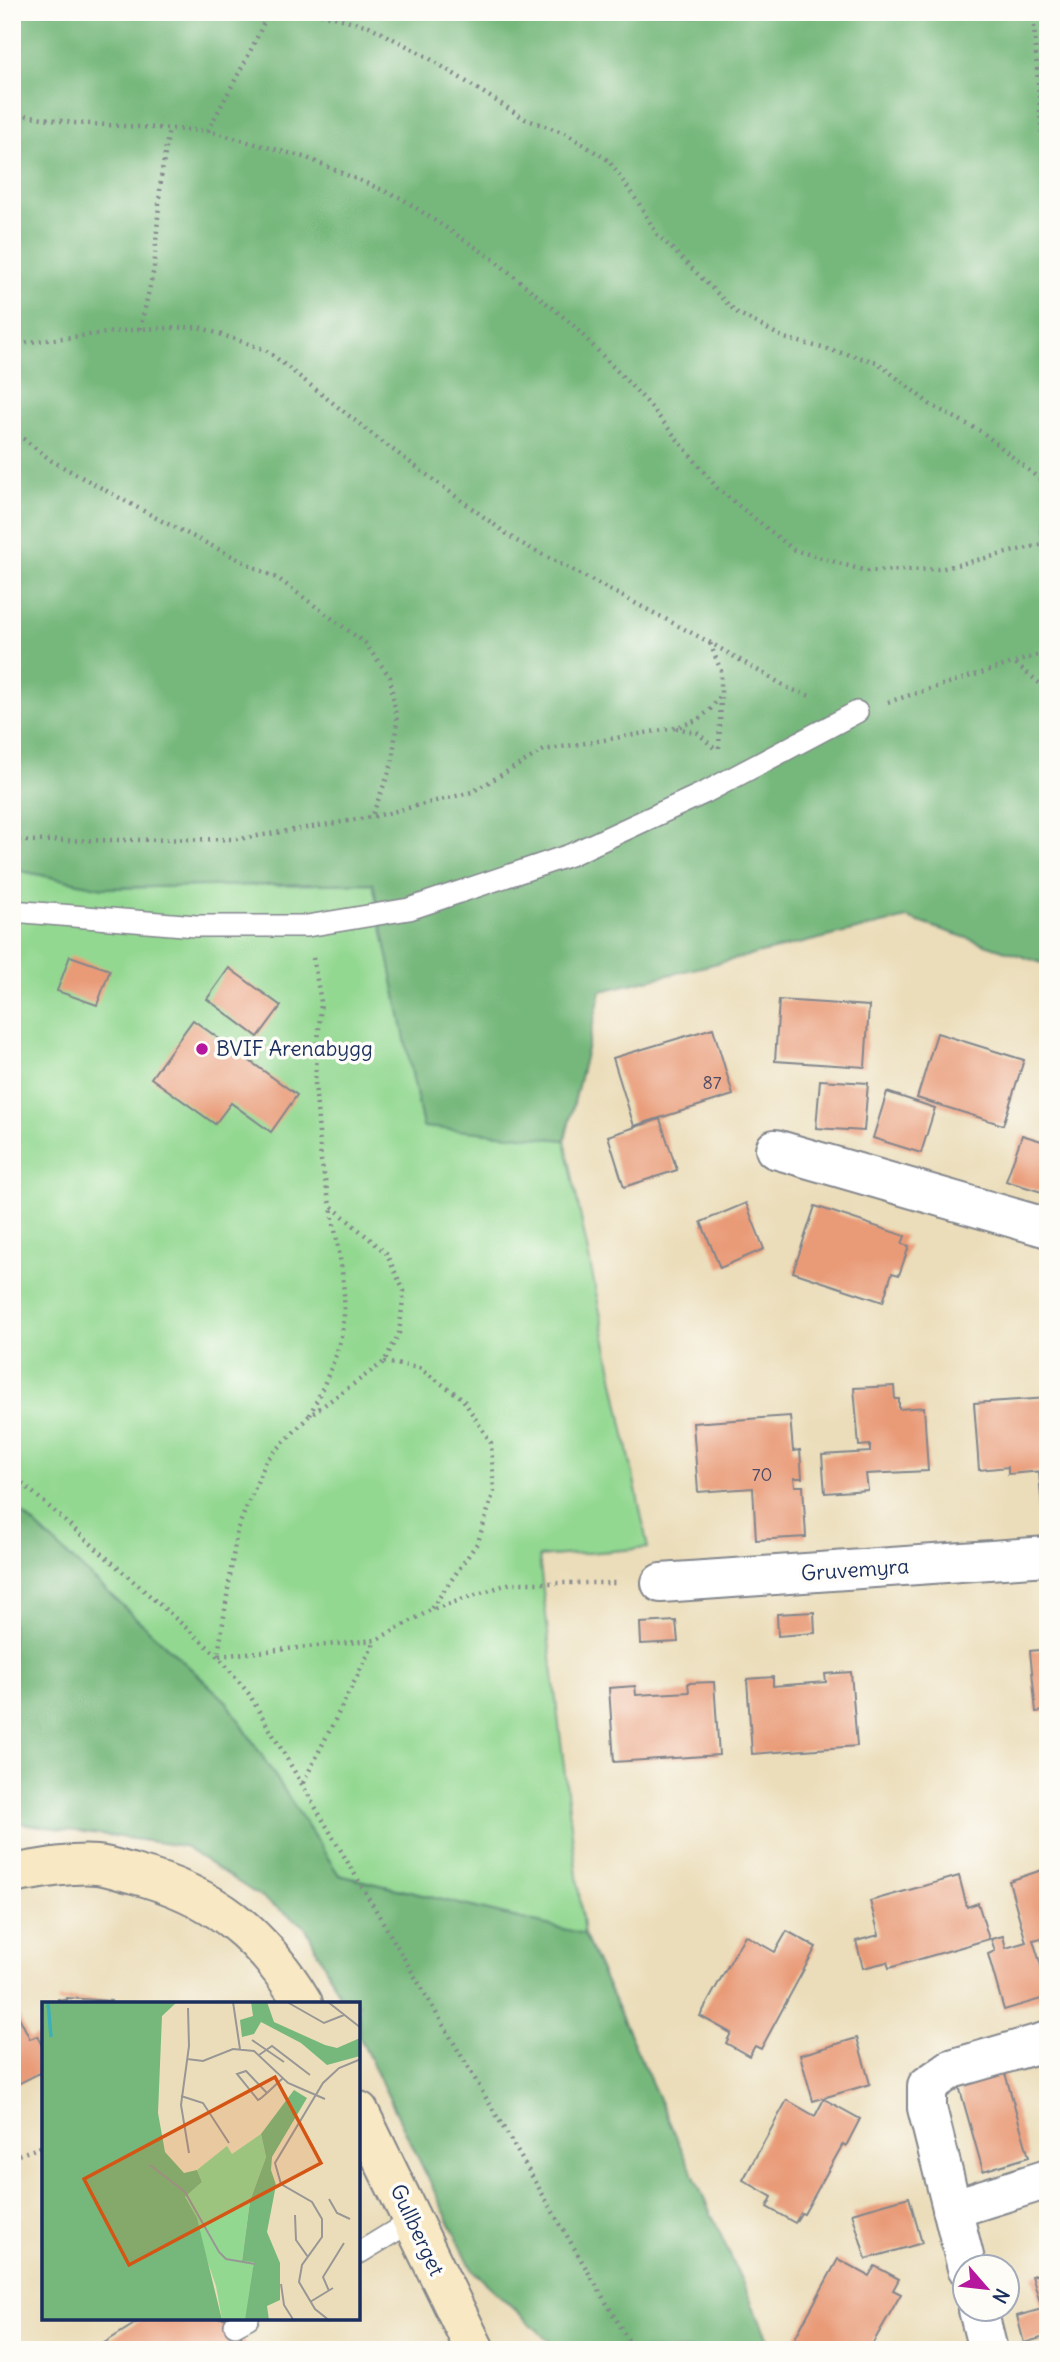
<svg xmlns="http://www.w3.org/2000/svg" width="1060" height="2362" viewBox="0 0 1060 2362" font-family="Delius,sans-serif">
<style>
.green{fill:#93d891;stroke:#578478;stroke-width:2}
.forest{fill:#76b87b;stroke:#48746c;stroke-width:2}
.building{fill:#e99b78}
.lines{fill:none;stroke-linecap:round;stroke-linejoin:round}
.lane-casing{stroke:#83868c;stroke-width:24}
.street-casing{stroke:#83868c;stroke-width:42}
.secondary-casing{stroke:#83868c;stroke-width:42}
.path{stroke:#83868c;stroke-width:4.5;stroke-dasharray:2 5;stroke-linecap:butt}
.lane{stroke:#fff;stroke-width:21}
.street{stroke:#fff;stroke-width:38}
.secondary{stroke:#f8e8c3;stroke-width:38}
.poi-dot{fill:#b5179e;stroke:#fdfcf7;stroke-width:2.5}
.labels{text-anchor:middle;stroke-width:7;stroke-linejoin:round;paint-order:stroke}
.number-label{font-size:18px;fill:#4e4a64}
.poi-label{font-size:21px;fill:#1b2f5e;stroke:#fdfcf7;text-anchor:start}
.street-label{font-size:21px;fill:#1b2f5e;stroke:#fdfcf7}
.inset-river{fill:none;stroke:#3eafb6;stroke-width:3.5}
.inset-road{fill:none;stroke:#989795;stroke-width:2}
.view{fill:#d45514;fill-opacity:0.15;stroke:#d45514;stroke-width:3.5}
.inset-edge{fill:none;stroke:#1b2f5e;stroke-width:3.5}
</style>
<rect width="100%" height="100%" fill="#fdfcf7"/>
<filter id="ink" filterUnits="userSpaceOnUse"><feTurbulence type="fractalNoise" baseFrequency=".0143" numOctaves="2"/><feDisplacementMap in="SourceGraphic" scale="14" xChannelSelector="R" yChannelSelector="G"/><feConvolveMatrix kernelMatrix="1 2 1 2 8 2 1 2 1" color-interpolation-filters="sRGB"/></filter>
<filter id="wash" filterUnits="userSpaceOnUse"><feTurbulence type="fractalNoise" baseFrequency=".00686" numOctaves="4" result="noise"/><feDisplacementMap in="SourceGraphic" scale="28" xChannelSelector="R" yChannelSelector="G"/><feGaussianBlur stdDeviation="1.57" result="paint"/><feColorMatrix in="noise" values="0 0 0 0 0 0 0 0 0 0 0 0 0 0 0 0 0 1.4 0 .05"/><feComposite in="paint" operator="in"/></filter>
<g filter="url(#wash)">
<rect width="100%" height="100%" fill="#ebddb9"/>
<path class="green" d="M12,869L103,888L373,883L423,1126L565,1140L648,1548L539,1557L584,1934L339,1875L227,1702L12,1504Z"/>
<g class="forest">
<path d="M12,12H1048V965L907,918L601,991L565,1140L423,1127L373,883L103,888L12,869Z"/>
<path d="M12,1504L227,1702L339,1875L584,1934L773,2350H559L473,2271L359,2036V2003H343L305,1926L183,1846L12,1822Z"/>
</g>
<g id="blocks">
<g class="building">
<path d="M70,956L110,970L97,1005L57,991Z"/>
<path d="M229,968L281,1006L258,1037L207,999Z"/>
<path d="M779,1000L869,1006L865,1067L775,1061Z"/>
<path d="M193,1020L297,1095L271,1132L231,1103L215,1124L151,1078Z"/>
<path d="M713,1028L733,1095L634,1126L613,1058Z"/>
<path d="M937,1033L1024,1060L1003,1125L917,1098Z"/>
<path d="M820,1080L868,1083L864,1131L816,1128Z"/>
<path d="M887,1092L935,1108L921,1153L873,1138Z"/>
<path d="M660,1119L677,1170L624,1187L608,1136Z"/>
<path d="M1022,1135L1048,1143V1194L1006,1181Z"/>
<path d="M746,1203L764,1249L720,1268L701,1222Z"/>
<path d="M815,1206L905,1236L902,1244L909,1246L899,1275L892,1273L883,1302L793,1272Z"/>
<path d="M894,1386L895,1399H899V1409L924,1407L928,1471L866,1474L868,1490L825,1493L822,1455L870,1452V1445L859,1446L854,1388Z"/>
<path d="M1048,1398V1465H1042L1043,1471L1008,1474V1467L979,1470L974,1403Z"/>
<path d="M790,1416L793,1451L800,1450L802,1478H794L795,1486H803L806,1537L756,1540L753,1488L698,1492L693,1423Z"/>
<path d="M1039,1472H1048V1523H1043Z"/>
<path d="M814,1612L815,1633L778,1636L777,1614Z"/>
<path d="M676,1621L678,1642L641,1644L640,1623Z"/>
<path d="M1048,1649V1711L1036,1712L1030,1651Z"/>
<path d="M851,1672L857,1746L752,1754L747,1679L773,1677V1686L826,1682L825,1674Z"/>
<path d="M714,1682L719,1755L614,1762L609,1688L635,1686L636,1695L689,1692L688,1683Z"/>
<path d="M1048,1868V1940L1042,1941V1938L1033,1940L1048,1988V1997L1004,2010L988,1954L995,1951L991,1939L1003,1936L1006,1948L1026,1942L1009,1881Z"/>
<path d="M959,1876L967,1907L978,1903L989,1939L889,1968L887,1962L863,1968L856,1941L879,1935L870,1901Z"/>
<path d="M787,1931L816,1947L761,2049L755,2046L749,2056L726,2043L731,2033L700,2016L745,1935L775,1952Z"/>
<path d="M67,1998L111,2001V2003H58V1999L67,2000Z"/>
<path d="M14,2007L30,2039L37,2036L44,2049V2071L12,2087V2008Z"/>
<path d="M857,2038L870,2084L813,2101L800,2055Z"/>
<path d="M1005,2073L1029,2157L983,2171L959,2086Z"/>
<path d="M824,2099L860,2119L846,2146L843,2144L804,2214L801,2213L795,2223L767,2207L772,2197L743,2180L787,2100L815,2116Z"/>
<path d="M909,2197L922,2243L866,2259L852,2213Z"/>
<path d="M838,2259L869,2276L875,2266L899,2279L893,2290L901,2294L869,2350H815L795,2338Z"/>
<path d="M1048,2271V2336L1024,2343L1017,2316L1042,2309L1032,2276Z"/>
<path d="M144,2318H230L249,2350H93Z"/>
</g>
</g>
</g>
<g filter="url(#ink)">
<use href="#blocks" fill-opacity="0" stroke="#83868c" stroke-width="2"/>
<g class="lines">
<g class="lane-casing">
<g id="lane">
<path d="M12,911L196,926H307L409,909L570,855L706,792L857,712"/>
<path d="M359,2253L413,2220"/>
<path d="M235,2325L248,2318"/>
</g>
</g>
<g class="street-casing">
<g id="street">
<path d="M775,1149L1048,1228"/>
<path d="M661,1583L1048,1556"/>
<path d="M952,2209L1048,2179"/>
<path d="M967,2268L927,2108V2086L951,2069L1048,2041"/>
<path d="M978,2310L988,2350"/>
</g>
</g>
<g class="secondary-casing">
<g id="secondary">
<path d="M12,1874C40,1869 69,1863 97,1865C109,1866 122,1871 134,1874C214,1895 261,1933 303,2003"/>
<path d="M359,2111L475,2350"/>
</g>
</g>
<g class="path">
<path d="M314,12L369,26L424,55L525,119L565,133L608,160L638,202L657,234L736,312L784,338L877,362L931,405L982,432L1048,486"/>
<path d="M1033,12L1048,220"/>
<path d="M12,113L74,123L208,131L307,158L401,198L493,259L572,324L646,401L718,489L794,550L866,571L940,569L1048,543"/>
<path d="M208,131C228,91 252,53 268,12"/>
<path d="M140,329L154,269L161,178L169,129"/>
<path d="M12,344L140,329L199,327L266,350L377,438L515,540L709,642L790,689L813,697"/>
<path d="M12,430L52,461L162,521L280,580L365,643L390,677L397,721L392,764L372,816"/>
<path d="M1016,664L1048,690"/>
<path d="M888,702L1048,652"/>
<path d="M676,728L698,733L716,750"/>
<path d="M719,748L721,697"/>
<path d="M12,841L239,839L372,817L472,792L544,750L675,728L697,720L709,711L721,695V671L710,643"/>
<path d="M313,958L321,1002L315,1082L321,1160L330,1205L386,1253L404,1291L399,1333L384,1362L309,1416L266,1461L237,1530L218,1656L376,1640L431,1610L511,1583H618"/>
<path d="M384,1362L419,1368L462,1398L491,1443L494,1491L478,1542L431,1609"/>
<path d="M310,1415C323,1386 339,1356 343,1325C348,1286 337,1245 331,1207"/>
<path d="M12,1474L218,1656L249,1694L634,2350"/>
<path d="M303,1783L375,1641"/>
<path d="M12,2157L44,2146"/>
</g>
<use href="#lane" class="lane"/>
<use href="#street" class="street"/>
<use href="#secondary" class="secondary"/>
</g>
</g>
<circle class="poi-dot" cx="202" cy="1049" r="7"/>
<g class="labels">
<g class="number-label">
<text x="712" y="1089">87</text>
<text x="762" y="1481">70</text>
</g>
<g class="poi-label">
<text x="216" y="1056">BVIF Arenabygg</text>
</g>
<g class="street-label">
<text transform="translate(855 1570) rotate(-4)" y="7">Gruvemyra</text>
<text transform="translate(417 2230) rotate(65)" y="7">Gullberget</text>
</g>
</g>
<g transform="translate(42 2002)">
<rect width="318" height="318" fill="#ebddb9"/>
<path d="M219,132L224,155L208,199L200,258L212,259L210,293L203,318H180L174,284L143,195L160,180L155,168L185,144L190,152Z" fill="#93d891"/>
<path d="M0,0H135L120,14L116,111L123,150L142,171L155,168L160,180L143,195L155,216L180,318H0ZM209,0H225L232,20L283,43L295,46L318,36V54L285,63L259,41L219,20L212,32L200,35L198,18L211,14ZM252,88L265,96L230,155L229,168L234,183L225,230L238,261V298L225,304L227,318H203L212,260L200,259L208,199L224,155L219,132Z" fill="#76b87b"/>
<path class="inset-river" d="M6,0L9,35"/>
<path class="inset-road" d="M191,0L198,47M245,0L282,21L302,13M286,0L319,26M146,6L147,44L139,103L147,151M210,38L242,60M217,53L230,44L268,73M145,57L161,59L191,47L212,49L246,81L283,97M225,91L204,69L195,72L216,98L218,97L225,91L241,76M139,94L161,101L187,141M108,163L143,190L177,250L184,257L213,262M287,197L295,211L308,217M253,213L254,238L266,255M239,282L242,303L252,319M287,289L281,275L302,241M268,300L291,286M288,319L273,307L257,280L260,263L280,235V217L270,200L239,182L233,161L281,81L297,66L319,57"/>
<path class="view" d="M233,75L279,161L87,263L42,177Z"/>
<rect width="318" height="318" class="inset-edge"/>
</g>
<rect width="1060" height="2362" fill="none" stroke="#fdfcf7" stroke-width="42"/>
<g transform="translate(986 2288) rotate(118)"><circle r="33" fill="#fdfcf7" stroke="#a3aaba" stroke-width="2"/>
<path d="M0-5L12 26L0 18L-12 26Z" fill="#b5179e"/>
<text y="-10" font-size="19" font-weight="bold" text-anchor="middle" fill="#1b2f5e">N</text>
</g>
</svg>
